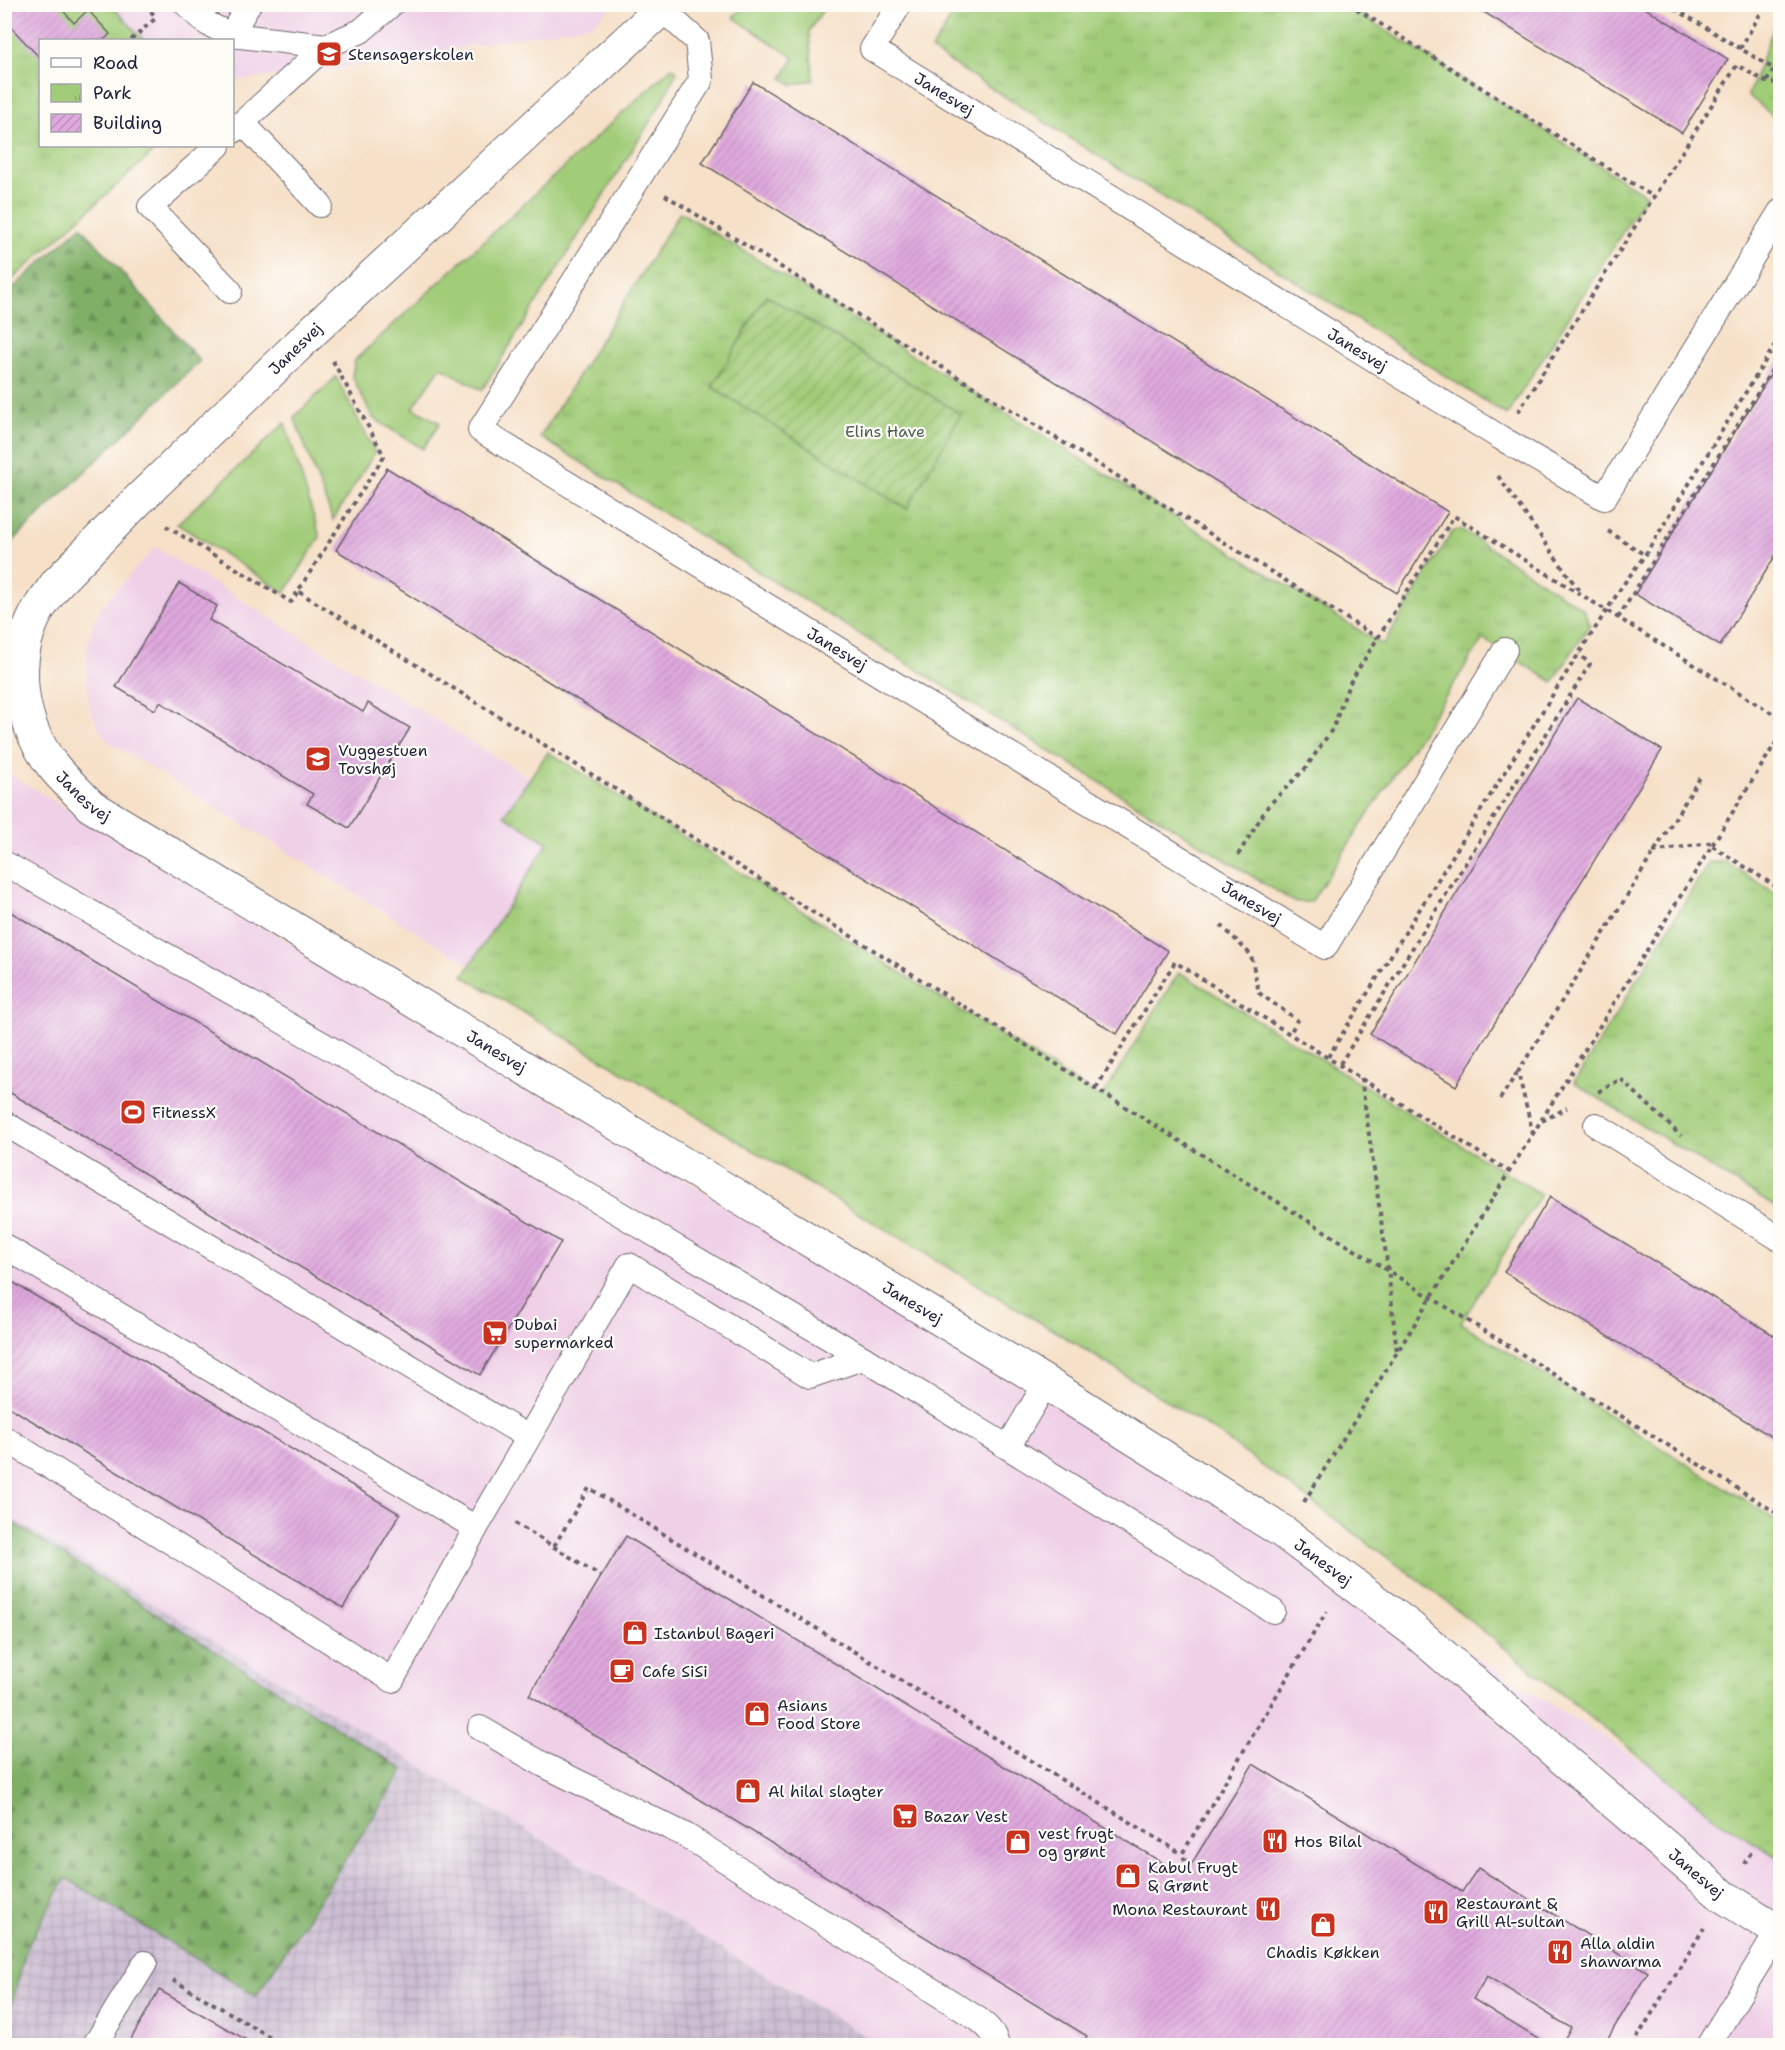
<svg xmlns="http://www.w3.org/2000/svg" width="1785" height="2050" viewBox="0 0 1785 2050" font-family="'Shantell Sans',sans-serif">
<style>
.built{fill:#efd0e7}
.industrial{fill:url(#industrial-grid)}
.grass{fill:#a1cc78;stroke:#62775a;stroke-width:1.5}
.forest{fill:url(#forest-firs);stroke:#516952;stroke-width:1.5}
.park{fill:url(#park-tufts);stroke:#62775a;stroke-width:1.5}
.garden{fill:url(#garden-furrows);stroke:#62775a;stroke-width:1.5}
.building{fill:url(#building-hatch)}
.lines{fill:none;stroke-linecap:round;stroke-linejoin:round}
.lane-casing{stroke:#6c646c;stroke-width:26}
.street-casing{stroke:#6c646c;stroke-width:35}
.secondary-casing{stroke:#6c646c;stroke-width:35}
.path{stroke:#6c646c;stroke-width:4;stroke-dasharray:4.5 4.5;stroke-linecap:butt}
.lane{stroke:#fff;stroke-width:24}
.street{stroke:#fff;stroke-width:33}
.secondary{stroke:#fff;stroke-width:33}
.labels{text-anchor:middle;stroke-width:4.5;stroke-linejoin:round;paint-order:stroke}
.poi-label{font-size:16px;fill:#22223b;stroke:#fdfcf7;text-anchor:start}
.street-label{font-size:16px;fill:#22223b;stroke:#fdfcf7}
.park-label{font-size:16px;fill:#4e5e50;stroke:#fdfcf7}
</style>
<defs>
<pattern id="industrial-grid" width="8" height="8" patternUnits="userSpaceOnUse" patternTransform="scale(1.5)"><rect width="8" height="8" fill="#cdbed3"/><path d="M0 4h8M4 0v8" fill="none" stroke="#b0a3b6"/></pattern>
<pattern id="forest-firs" width="22" height="20" patternUnits="userSpaceOnUse" patternTransform="scale(1.5)"><rect width="22" height="20" fill="#80b068"/><path d="M5 1l3.5 6h-7zM16 11l3.5 6h-7z" fill="#688f57"/></pattern>
<pattern id="park-tufts" width="24" height="20" patternUnits="userSpaceOnUse" patternTransform="scale(1.5)"><rect width="24" height="20" fill="#a1cc78"/><path d="M3 7l-1-3M5 7V3M7 7l1-3M15 17l-1-3M17 17v-4M19 17l1-3" fill="none" stroke="#8aaf69"/></pattern>
<pattern id="garden-furrows" width="10" height="10" patternUnits="userSpaceOnUse" patternTransform="scale(1.5)"><rect width="10" height="10" fill="#a1cc78"/><path d="M-1 1l2-2M0 10L10 0M9 11l2-2" fill="none" stroke="#8aaf69"/></pattern>
<pattern id="building-hatch" width="6" height="6" patternUnits="userSpaceOnUse" patternTransform="scale(1.5)"><rect width="6" height="6" fill="#dfa9dd"/><path d="M-1 1l2-2M0 6l6-6M5 7l2-2" fill="none" stroke="#bf91bf"/></pattern>
</defs>
<rect width="100%" height="100%" fill="#fdfcf7"/>
<filter id="ink" filterUnits="userSpaceOnUse"><feTurbulence type="fractalNoise" baseFrequency=".0167" numOctaves="2"/><feDisplacementMap in="SourceGraphic" scale="12" xChannelSelector="R" yChannelSelector="G"/><feConvolveMatrix kernelMatrix="1 2 1 2 8 2 1 2 1" color-interpolation-filters="sRGB"/></filter>
<filter id="wash" filterUnits="userSpaceOnUse"><feTurbulence type="fractalNoise" baseFrequency=".008" numOctaves="4" result="noise"/><feDisplacementMap in="SourceGraphic" scale="24" xChannelSelector="R" yChannelSelector="G"/><feGaussianBlur stdDeviation="1.35" result="paint"/><feColorMatrix in="noise" values="0 0 0 0 0 0 0 0 0 0 0 0 0 0 0 0 0 1.4 0 .05"/><feComposite in="paint" operator="in"/></filter>
<g filter="url(#wash)">
<rect width="100%" height="100%" fill="#f6e0c7"/>
<g class="built">
<path d="M111,5H613L593,24L348,68L233,81L232,40H144Z"/>
<path d="M155,547L530,778L504,815L548,843L470,965L106,740L90,710L86,681L87,646L94,620L103,605Z"/>
<path d="M4,771L1350,1579L1780,1847V2045H880L5,1514Z"/>
</g>
<path class="industrial" d="M5,1514L880,2045H5Z"/>
<g class="grass">
<path d="M746,5H826L809,31L813,80L793,85L782,78L794,58L733,17Z"/>
<path d="M672,67L677,71L664,99L482,390L441,367L413,408L440,423L423,449L373,418L352,376L355,360Z"/>
<path d="M336,377L375,452L333,520L294,417Z"/>
<path d="M285,423L320,537L285,593L177,524Z"/>
</g>
<g class="forest">
<path d="M81,226L200,361L5,549V295Z"/>
<path d="M5,1518L404,1770L256,1996L66,1878L27,1947L5,2030Z"/>
</g>
<g class="park">
<path d="M960,4L1346,5L1646,195L1507,415L931,50Z"/>
<path d="M5,5H111L144,40H40V146H160L5,286Z"/>
<path d="M1780,11V122L1748,95Z"/>
<path d="M680,212L1383,645L1452,532L1461,529L1583,609L1590,624L1553,682L1483,639L1311,902H1294L540,437Z"/>
<path d="M548,752L1101,1098L1179,972L1541,1194L1461,1323L1780,1522V1859L1721,1822L1436,1593L1219,1434L1076,1344L463,976L548,843L504,815Z"/>
<path d="M1709,862H1726L1780,896V1210L1574,1083Z"/>
</g>
<path class="garden" d="M766,295L961,414L907,509L712,387Z"/>
<g id="blocks">
<g class="building">
<path d="M4,4H57L74,23L88,10L110,34L104,40H40V58L4,20Z"/>
<path d="M1472,5H1640L1728,59L1682,133Z"/>
<path d="M753,82L1448,512L1397,593L702,163Z"/>
<path d="M1780,359V548L1720,646L1635,594Z"/>
<path d="M387,468L1168,951L1117,1034L336,550Z"/>
<path d="M179,583L217,606L209,620L363,712L368,703L410,728L349,828L307,804L313,794L160,702L155,710L116,687Z"/>
<path d="M1577,698L1662,750L1456,1086L1370,1034Z"/>
<path d="M4,908L561,1242L480,1375L4,1089Z"/>
<path d="M1550,1197L1780,1339V1442L1504,1272Z"/>
<path d="M4,1277L400,1514L343,1608L4,1404Z"/>
<path d="M626,1536L1184,1876L1253,1764L1462,1892L1478,1868L1648,1972L1603,2046H1561L1571,2028L1487,1976L1473,1999L1549,2046H1081L1087,2036L529,1695Z"/>
<path d="M159,1990L257,2046H127Z"/>
</g>
</g>
</g>
<g filter="url(#ink)">
<use href="#blocks" fill-opacity="0" stroke="#6c646c" stroke-width="1.5"/>
<g class="lines">
<g class="lane-casing">
<g id="lane">
<path d="M186,4L208,24L231,35L326,46L361,31L392,4"/>
<path id="s1" d="M656,4L697,41L701,80L480,430L1325,947L1505,650"/>
<path id="s2" d="M900,4L872,49L1501,438L1604,498L1780,212"/>
<path d="M231,35L249,4"/>
<path d="M243,123L320,205"/>
<path d="M232,132L326,46"/>
<path d="M218,146L150,207L230,291"/>
<path d="M4,630L26,641"/>
<path d="M4,863L595,1199L863,1358L1273,1611"/>
<path d="M4,1123L528,1437"/>
<path d="M1596,1125L1780,1239"/>
<path d="M4,1246L476,1528"/>
<path d="M4,1438L392,1680L476,1528L629,1265L810,1376L863,1358"/>
<path d="M1008,1447L1046,1383"/>
<path d="M480,1728L544,1765L685,1835L978,2019C987,2026 995,2033 997,2046"/>
<path d="M94,2046L145,1963"/>
<path d="M1708,2046L1778,1931"/>
</g>
</g>
<g class="street-casing">
<g id="street">
<path id="s3" d="M134,504L315,329L667,4"/>
<path id="s4" d="M57,583C51,592 44,600 38,610C11,658 18,722 53,766C64,780 78,792 91,806L1046,1383L1283,1532L1411,1628L1723,1896L1780,1932"/>
</g>
</g>
<g class="secondary-casing">
<path id="secondary" d="M57,583L134,504"/>
</g>
<g class="path">
<path d="M145,4L154,15"/>
<path d="M1349,4L1654,197"/>
<path d="M1667,4L1774,69L1766,82"/>
<path d="M131,40L157,17"/>
<path d="M1740,49L1766,4"/>
<path d="M665,195L1378,638"/>
<path d="M1518,412L1737,65L1766,82L1780,83"/>
<path d="M1498,476L1580,592"/>
<path d="M166,526L291,602L384,456L333,361"/>
<path d="M1608,531L1645,555"/>
<path d="M299,592L1780,1515"/>
<path d="M1618,618L1780,357"/>
<path d="M1780,651V650"/>
<path d="M1712,846L1780,889"/>
<path d="M1653,852L1714,842"/>
<path d="M1238,855L1268,806L1305,769L1333,728L1349,684L1454,516L1780,718"/>
<path d="M1221,925L1251,955L1259,993L1297,1020L1290,1034"/>
<path d="M1328,1057L1560,683L1623,585L1645,555L1780,337"/>
<path d="M1340,1064L1590,664L1579,654"/>
<path d="M1361,1078L1388,1269L1397,1353"/>
<path d="M1096,1088L1175,962L1510,1172"/>
<path d="M1598,1092L1621,1079L1681,1136"/>
<path d="M1500,1099L1517,1073"/>
<path d="M1542,1121L1567,1108"/>
<path d="M1533,1134L1518,1072L1701,776"/>
<path d="M1304,1502L1780,736"/>
<path d="M515,1523L601,1576"/>
<path d="M554,1546L589,1488L1182,1854"/>
<path d="M1744,1864L1752,1851"/>
<path d="M1189,1869L1182,1854L1327,1611"/>
<path d="M173,1980L286,2046"/>
<path d="M1632,2046L1704,1928"/>
</g>
<use href="#lane" class="lane"/>
<use href="#street" class="street"/>
<use href="#secondary" class="secondary"/>
</g>
</g>
<defs>
<g id="school-square" transform="scale(1.35)"><rect x="-9" y="-9" width="18" height="18" rx="4" fill="#c8321e" stroke="#fdfcf7"/><path d="M0-5L7-2L0 1L-7-2ZM-4 1L0 2.5L4 1V4Q0 6-4 4Z" fill="#fff"/></g>
<g id="stadium-square" transform="scale(1.35)"><rect x="-9" y="-9" width="18" height="18" rx="4" fill="#c8321e" stroke="#fdfcf7"/><path d="M0-5a6.5 5 0 1 0 0 10a6.5 5 0 1 0 0-10ZM-3.5-1.8h7v3.6h-7Z" fill="#fff"/></g>
<g id="supermarket-square" transform="scale(1.35)"><rect x="-9" y="-9" width="18" height="18" rx="4" fill="#c8321e" stroke="#fdfcf7"/><path d="M-6-5.5h2.5l.6 2H6L4.5 2H-2.5L-4.4-4H-6ZM-1.5 3.2a1.3 1.3 0 1 0 .1 0ZM3 3.2a1.3 1.3 0 1 0 .1 0Z" fill="#fff"/></g>
<g id="shop-square" transform="scale(1.35)"><rect x="-9" y="-9" width="18" height="18" rx="4" fill="#c8321e" stroke="#fdfcf7"/><path d="M-5-2.5h2.3a2.7 3.5 0 0 1 5.4 0H5L5.5 6h-11ZM-1.5-2.5h3a1.5 2.3 0 0 0-3 0Z" fill="#fff"/></g>
<g id="cafe-square" transform="scale(1.35)"><rect x="-9" y="-9" width="18" height="18" rx="4" fill="#c8321e" stroke="#fdfcf7"/><path d="M-5.5-4.5H6V0H3Q3 3.5 0 3.5H-2.5Q-5.5 3.5-5.5 0ZM3-3.2v2h1.7v-2ZM-6 4.5H4V6H-6Z" fill="#fff"/></g>
<g id="restaurant-square" transform="scale(1.35)"><rect x="-9" y="-9" width="18" height="18" rx="4" fill="#c8321e" stroke="#fdfcf7"/><path d="M-5-6h1v4h1v-4h1v4h1v-4h1v5L-1.5 .5V6h-2V.5L-5-1ZM5-6V6H3V1.5H1.5Q1.5-4 5-6Z" fill="#fff"/></g>
</defs>
<g fill-rule="evenodd">
<use href="#school-square" x="329" y="54"/>
<use href="#school-square" x="318" y="759"/>
<use href="#stadium-square" x="133" y="1112"/>
<use href="#supermarket-square" x="495" y="1333"/>
<use href="#shop-square" x="635" y="1633"/>
<use href="#cafe-square" x="622" y="1671"/>
<use href="#shop-square" x="757" y="1714"/>
<use href="#shop-square" x="748" y="1791"/>
<use href="#supermarket-square" x="905" y="1816"/>
<use href="#restaurant-square" x="1275" y="1841"/>
<use href="#shop-square" x="1018" y="1842"/>
<use href="#shop-square" x="1128" y="1876"/>
<use href="#restaurant-square" x="1268" y="1909"/>
<use href="#restaurant-square" x="1436" y="1912"/>
<use href="#shop-square" x="1323" y="1925"/>
<use href="#restaurant-square" x="1560" y="1952"/>
</g>
<g class="labels">
<g class="poi-label">
<text x="348" y="60">Stensagerskolen</text>
<text x="338" y="756">Vuggestuen<tspan x="338" dy="18">Tovshøj</tspan></text>
<text x="152" y="1118">FitnessX</text>
<text x="514" y="1330">Dubai<tspan x="514" dy="18">supermarked</tspan></text>
<text x="654" y="1639">Istanbul Bageri</text>
<text x="642" y="1677">Cafe SiSi</text>
<text x="777" y="1711">Asians<tspan x="777" dy="18">Food Store</tspan></text>
<text x="768" y="1797">Al hilal slagter</text>
<text x="924" y="1822">Bazar Vest</text>
<text x="1038" y="1839">vest frugt<tspan x="1038" dy="18">og grønt</tspan></text>
<text x="1294" y="1847">Hos Bilal</text>
<text x="1148" y="1873">Kabul Frugt<tspan x="1148" dy="18">&amp; Grønt</tspan></text>
<text x="1456" y="1909">Restaurant &amp;<tspan x="1456" dy="18">Grill Al-sultan</tspan></text>
<text x="1248" y="1915" text-anchor="end">Mona Restaurant</text>
<text x="1580" y="1949">Alla aldin<tspan x="1580" dy="18">shawarma</tspan></text>
<text x="1323" y="1958" text-anchor="middle">Chadis Køkken</text>
</g>
<g class="street-label">
<text dy="6" stroke="none"><textPath href="#s2" startOffset="138">Janesvej</textPath></text>
<text dy="6" stroke="none"><textPath href="#s3" startOffset="224">Janesvej</textPath></text>
<text dy="6" stroke="none"><textPath href="#s2" startOffset="624">Janesvej</textPath></text>
<text dy="6" stroke="none"><textPath href="#s1" startOffset="927">Janesvej</textPath></text>
<text dy="6" stroke="none"><textPath href="#s4" startOffset="242">Janesvej</textPath></text>
<text dy="6" stroke="none"><textPath href="#s1" startOffset="1413">Janesvej</textPath></text>
<text dy="6" stroke="none"><textPath href="#s4" startOffset="728">Janesvej</textPath></text>
<text dy="6" stroke="none"><textPath href="#s4" startOffset="1214">Janesvej</textPath></text>
<text dy="6" stroke="none"><textPath href="#s4" startOffset="1700">Janesvej</textPath></text>
<text dy="6" stroke="none"><textPath href="#s4" startOffset="2186">Janesvej</textPath></text>
</g>
<g class="park-label">
<text x="885" y="437">Elins Have</text>
</g>
</g>
<rect width="1785" height="2050" fill="none" stroke="#fdfcf7" stroke-width="24"/>
<rect x="39" y="39" width="195" height="108" fill="#fdfcf7" stroke="#a5a5ac" stroke-width="1.5"/>
<rect x="51" y="58" width="30" height="9" fill="#ffffff" stroke="#a5a5ac" stroke-width="1.5"/>
<text x="93" y="69" font-size="18" fill="#22223b">Road</text>
<rect x="51" y="84" width="30" height="18" fill="url(#park-tufts)" stroke="#a5a5ac" stroke-width="1.5"/>
<text x="93" y="99" font-size="18" fill="#22223b">Park</text>
<rect x="51" y="114" width="30" height="18" fill="url(#building-hatch)" stroke="#a5a5ac" stroke-width="1.5"/>
<text x="93" y="129" font-size="18" fill="#22223b">Building</text>
</svg>
